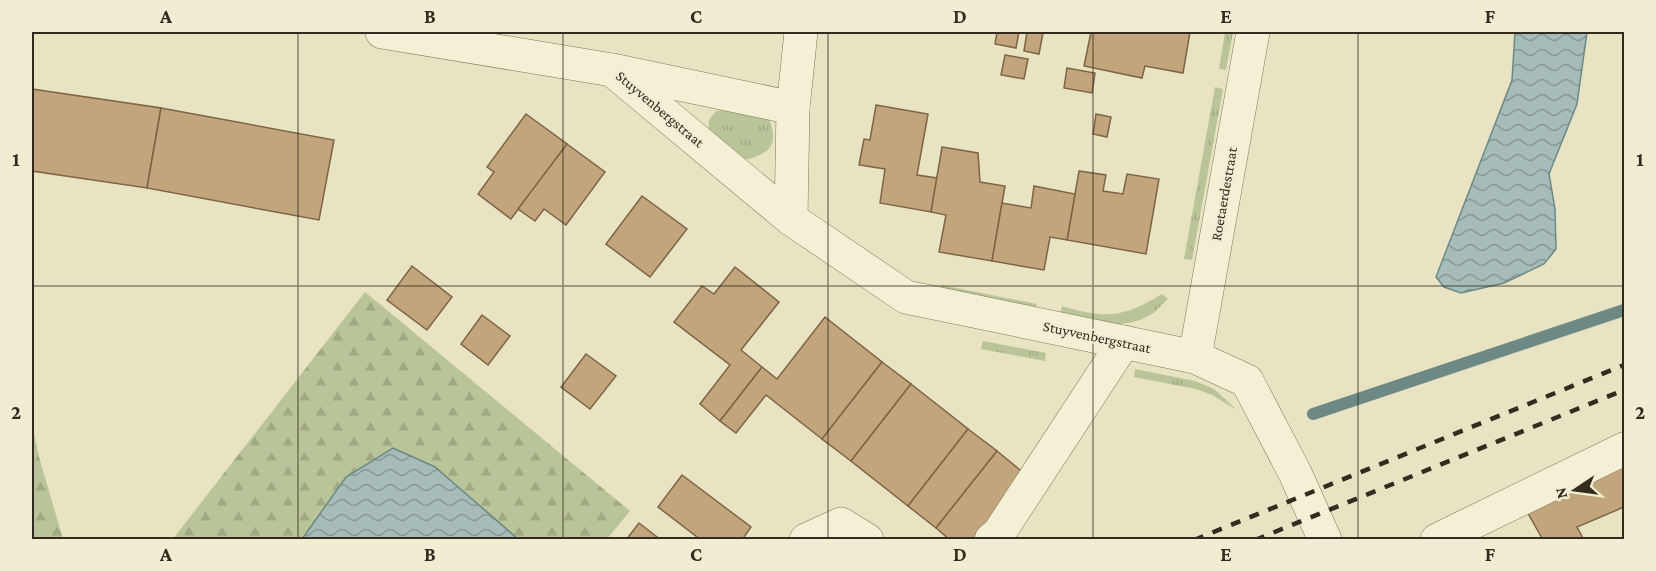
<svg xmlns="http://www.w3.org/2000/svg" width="1656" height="571" viewBox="0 0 1656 571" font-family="'Crimson Pro',serif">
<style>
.grass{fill:url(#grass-tufts)}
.forest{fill:url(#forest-firs)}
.water{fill:url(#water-waves);stroke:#6d8986;stroke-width:1.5}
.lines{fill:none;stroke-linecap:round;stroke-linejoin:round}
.stream{stroke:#6d8986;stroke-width:12}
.building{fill:#c3a57d;stroke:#7d6445;stroke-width:1.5}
.minor-casing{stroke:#81765c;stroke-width:34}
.minor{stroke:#f4f0d5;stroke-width:33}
.rail{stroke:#322b1e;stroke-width:4.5;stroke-dasharray:10 10;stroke-linecap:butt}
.grid{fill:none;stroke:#322b1e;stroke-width:1.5;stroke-opacity:0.55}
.labels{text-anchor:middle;stroke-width:4.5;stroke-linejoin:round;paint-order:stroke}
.street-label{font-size:15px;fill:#322b1e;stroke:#f1edd2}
.neatline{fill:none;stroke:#322b1e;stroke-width:2}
.grid-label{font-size:20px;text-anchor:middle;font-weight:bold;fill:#322b1e}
</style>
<defs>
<pattern id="grass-tufts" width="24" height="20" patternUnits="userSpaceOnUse" patternTransform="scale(1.5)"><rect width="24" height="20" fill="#b9c598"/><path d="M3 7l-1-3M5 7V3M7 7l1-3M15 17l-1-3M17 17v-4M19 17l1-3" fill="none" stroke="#a0a983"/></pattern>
<pattern id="forest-firs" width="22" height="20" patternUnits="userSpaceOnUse" patternTransform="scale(1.5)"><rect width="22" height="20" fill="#b9c598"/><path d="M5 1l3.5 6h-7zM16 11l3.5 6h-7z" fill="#a0a983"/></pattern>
<pattern id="water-waves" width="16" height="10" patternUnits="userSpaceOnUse" patternTransform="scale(1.5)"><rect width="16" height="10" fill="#a5bcb9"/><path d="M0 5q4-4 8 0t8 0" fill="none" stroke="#879996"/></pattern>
</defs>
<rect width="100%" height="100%" fill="#e8e3c3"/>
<g class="grass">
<path d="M1225,32H1233L1226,70L1219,69Z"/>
<path d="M1215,87L1223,89L1192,260L1184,259Z"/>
<path d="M734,109L769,119C780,146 768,155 743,160L708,135L709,120L716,111Z"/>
<path d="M941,285L1037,304L1035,312L939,293Z"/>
<path d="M1162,294L1168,299C1162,304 1156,312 1150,315C1122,332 1089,321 1060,315L1062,306C1106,319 1122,318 1162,294Z"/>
<path d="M983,341L1046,353L1045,361L981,349Z"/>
<path d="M1135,369L1195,381L1214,389L1237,410L1212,395L1196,389L1134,377Z"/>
</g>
<g class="forest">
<path d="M365,292L630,511L607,539H518L435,467L346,477L302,539L172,540Z"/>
<path d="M32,424L39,457L63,539H32Z"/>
</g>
<g class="water">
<path d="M1515,32H1587L1577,104L1549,174L1555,209L1556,249L1544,264L1504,283L1461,293L1444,287L1436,277L1512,80Z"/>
<path d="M393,448L435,467L518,539H302L346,477Z"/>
</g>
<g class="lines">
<path class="stream" d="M1313,414L1624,310"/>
</g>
<g class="building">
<path d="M997,32H1019L1016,48L995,44Z"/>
<path d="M1027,32L1043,33L1039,54L1024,51Z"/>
<path d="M1091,32H1190L1183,73L1145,66L1142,78L1084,66Z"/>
<path d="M1005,55L1028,59L1024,79L1001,75Z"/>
<path d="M1067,68L1095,73L1092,93L1064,88Z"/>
<path d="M32,89L161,108L147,188L32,171Z"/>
<path d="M876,105L928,114L917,175L937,178L931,212L880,203L885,169L859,165L864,139L870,140Z"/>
<path d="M161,108L334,140L319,220L147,188Z"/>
<path d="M526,114L567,144L511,219L478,194L494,172L487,167Z"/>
<path d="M1096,114L1111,117L1107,137L1093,134Z"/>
<path d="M567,144L605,172L566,225L544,209L535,221L518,209Z"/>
<path d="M942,147L978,153L980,182L1005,186L992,261L939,252L946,215L931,212Z"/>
<path d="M1079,171L1106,175L1103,191L1123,194L1127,174L1159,179L1146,254L1067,240Z"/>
<path d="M1034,186L1075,194L1067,240L1050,237L1044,270L992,261L1002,203L1031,208Z"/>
<path d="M642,196L687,229L650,277L606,244Z"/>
<path d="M412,266L452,297L427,330L387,300Z"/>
<path d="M735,267L779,302L741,350L762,367L720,421L700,404L730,365L674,322L702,286L714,294Z"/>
<path d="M482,315L510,336L488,365L461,344Z"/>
<path d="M825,317L882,362L822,439L766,395L736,433L720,421L762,367L777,379Z"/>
<path d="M586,354L616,376L590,409L561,387Z"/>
<path d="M882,362L911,384L851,461L822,439Z"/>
<path d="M911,384L968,429L908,506L851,461Z"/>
<path d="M968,429L997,451L936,528L908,506Z"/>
<path d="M997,451L1025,474L974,540H950L936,528Z"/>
<path d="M1624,464V507L1577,527L1584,540H1543L1525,508Z"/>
<path d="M682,475L751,527L742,540H701L658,507Z"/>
<path d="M639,523L661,540H626Z"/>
</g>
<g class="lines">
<g class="minor-casing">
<g id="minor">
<path d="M382,32L612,70L793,108L791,219"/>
<path d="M612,70L791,219L906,297L1195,357L1247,381L1295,473L1325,540"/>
<path d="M793,108L801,32"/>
<path d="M1195,357L1253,32"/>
<path d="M806,540L841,524L867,540"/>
<path d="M991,540L999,533L1124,342"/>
<path d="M1437,540L1624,449"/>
</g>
</g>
<use href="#minor" class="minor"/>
<g class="rail">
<path d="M1194,540L1624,365"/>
<path d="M1255,540L1624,390"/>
</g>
</g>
<path class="grid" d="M298,32V540M563,32V540M828,32V540M1093,32V540M1358,32V540M32,286H1624"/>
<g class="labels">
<g class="street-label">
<text transform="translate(660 109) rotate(40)" y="5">Stuyvenbergstraat</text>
<text transform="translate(1224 194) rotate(-80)" y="5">Roetaerdestraat</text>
<text transform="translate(1097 337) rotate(12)" y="5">Stuyvenbergstraat</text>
</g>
</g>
<rect width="1656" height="571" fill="none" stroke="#f1edd2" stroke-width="66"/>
<g transform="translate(1575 490) rotate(257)" stroke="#f1edd2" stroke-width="4.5" paint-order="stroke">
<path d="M0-4.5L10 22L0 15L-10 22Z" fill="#322b1e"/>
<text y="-9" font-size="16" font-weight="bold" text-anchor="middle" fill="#322b1e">N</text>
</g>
<rect x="33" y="33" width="1590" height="505" class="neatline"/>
<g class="grid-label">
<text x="166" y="23">A</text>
<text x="430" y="23">B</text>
<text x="696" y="23">C</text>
<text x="960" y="23">D</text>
<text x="1226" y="23">E</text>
<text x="1490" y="23">F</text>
<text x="16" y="166">1</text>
<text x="1640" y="166">1</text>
<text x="16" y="419">2</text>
<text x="1640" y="419">2</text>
<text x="166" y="561">A</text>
<text x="430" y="561">B</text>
<text x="696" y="561">C</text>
<text x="960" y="561">D</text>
<text x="1226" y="561">E</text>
<text x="1490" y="561">F</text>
</g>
</svg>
